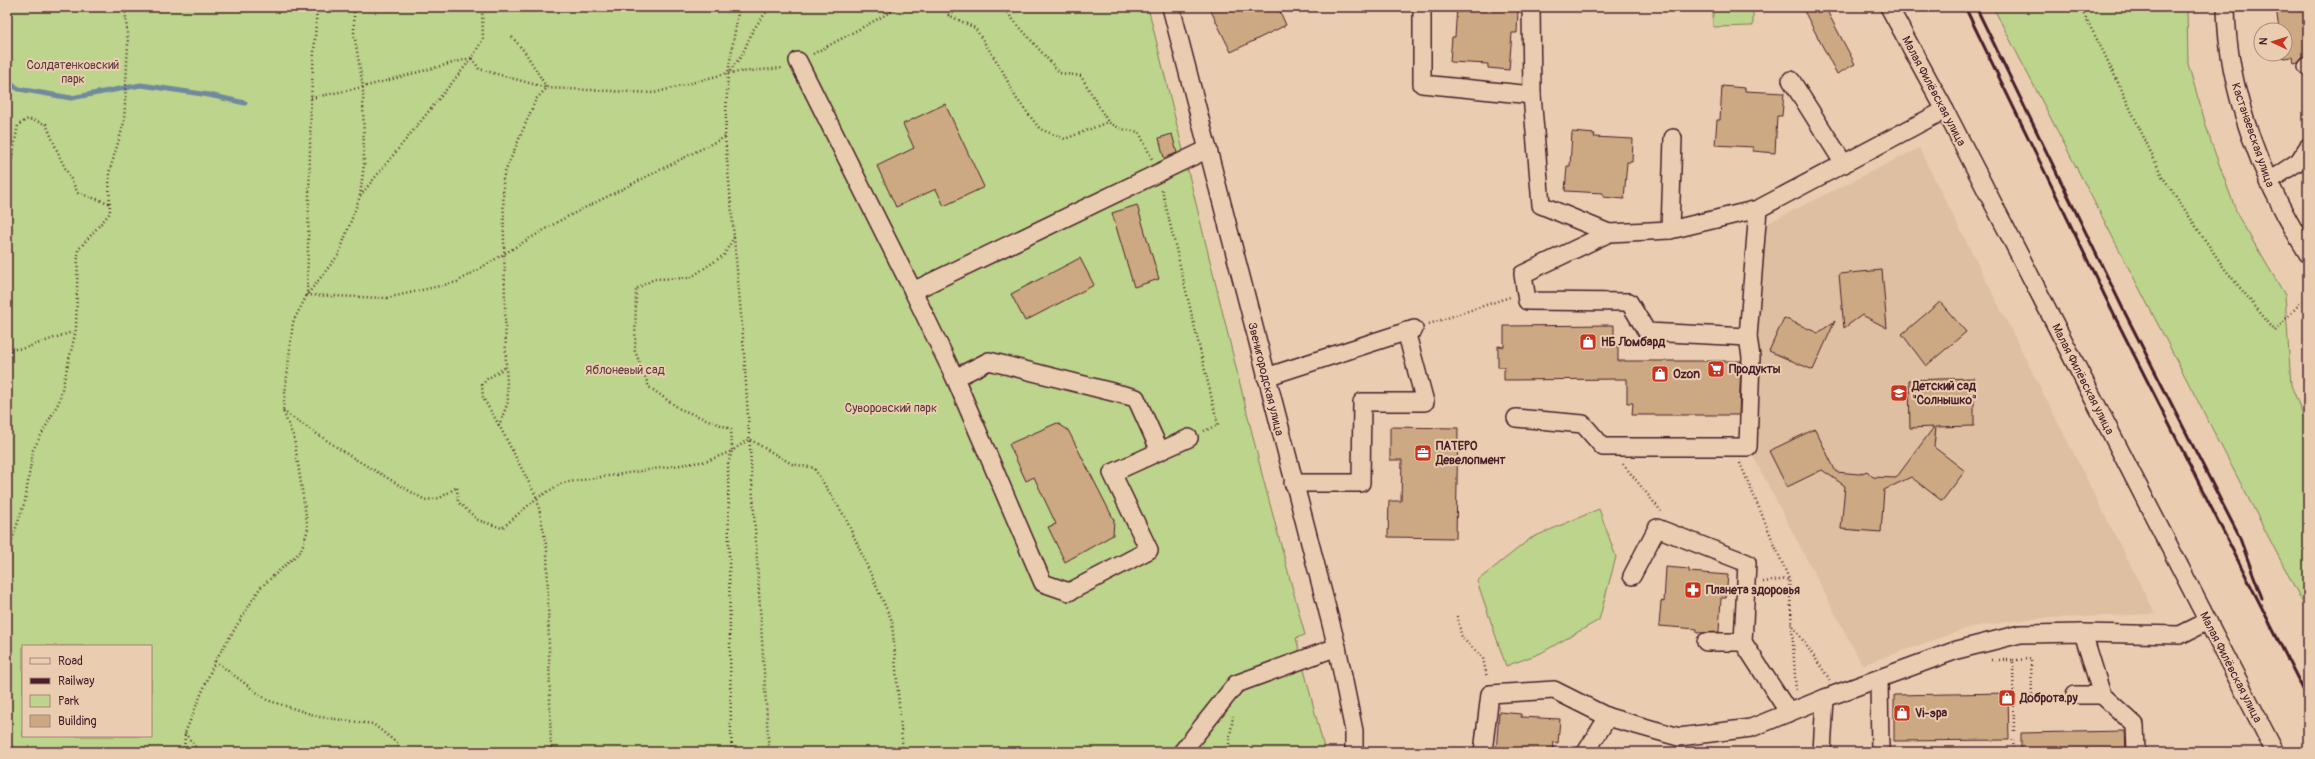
<svg xmlns="http://www.w3.org/2000/svg" width="2315" height="759" viewBox="0 0 2315 759" font-family="Pangolin,sans-serif">
<style>
.built{fill:#debfa1}
.green{fill:#bcd48b;stroke:#837a5b;fill-rule:evenodd}
.lines{fill:none;stroke-linecap:round;stroke-linejoin:round}
.stream{stroke:#6f899d;stroke-width:5}
.building{fill:#cca983;stroke:#4a1f2b}
.minor-casing{stroke:#4a1f2b;stroke-width:20}
.path{stroke:#4a1f2b;stroke-width:2.5;stroke-dasharray:1 3;stroke-linecap:butt}
.minor{stroke:#eacdb1;stroke-width:17}
.rail{stroke:#4a1f2b;stroke-width:3}
.labels{text-anchor:middle;stroke-width:4;stroke-linejoin:round;paint-order:stroke}
.park-label{font-size:12px;fill:#5b3a39;stroke:#eacdb1}
.street-label{font-size:12px;fill:#4a1f2b;stroke:#eacdb1}
.poi-label{font-size:12px;font-weight:bold;fill:#4a1f2b;stroke:#eacdb1;text-anchor:start}
</style>
<rect width="100%" height="100%" fill="#eacdb1"/>
<filter id="ink" filterUnits="userSpaceOnUse"><feTurbulence type="fractalNoise" baseFrequency=".025" numOctaves="2"/><feDisplacementMap in="SourceGraphic" scale="8" xChannelSelector="R" yChannelSelector="G"/><feConvolveMatrix kernelMatrix="1 2 1 2 8 2 1 2 1" color-interpolation-filters="sRGB"/></filter>
<g filter="url(#ink)">
<path class="built" d="M1919,148L2155,614L2029,619L1971,627L1862,665L1748,447L1760,227Z"/>
<g class="green">
<path d="M7,7H1148L1263,478L1305,635L1296,638L1325,752H7ZM23,646H151V736H23Z"/>
<path d="M1713,7H1753V26L1713,27Z"/>
<path d="M1993,7H2187L2188,64L2211,142L2238,216L2285,295L2291,385L2308,428V613Z"/>
<path d="M1599,509L1616,557L1599,620L1541,653L1506,666L1477,581L1531,538Z"/>
</g>
<g class="lines">
<path class="stream" d="M7,82L19,89L71,98L141,85L209,95L245,103"/>
</g>
<g class="building">
<path d="M1209,7H1278L1286,25L1231,52Z"/>
<path d="M1457,7L1518,10L1517,33H1512L1509,70L1488,68V64L1450,62L1452,37H1455Z"/>
<path d="M1802,7H1825L1855,64L1837,74Z"/>
<path d="M2276,7H2308V56L2301,59L2298,63L2294,64L2293,57L2283,58L2282,54H2285V30H2279Z"/>
<path d="M1722,86L1745,88V91L1784,93L1782,116H1777L1775,153L1753,151V147L1715,145L1717,120H1720Z"/>
<path d="M945,104L984,187L944,206L936,189L896,207L877,166L914,148L903,124Z"/>
<path d="M1572,132L1595,134L1594,137L1633,139L1632,162H1627L1624,199L1603,197V193L1565,191L1567,166H1570Z"/>
<path d="M1172,134L1177,153L1164,158L1159,138Z"/>
<path d="M1137,205L1159,279L1134,287L1112,213Z"/>
<path d="M1080,258L1094,285L1025,321L1011,294Z"/>
<path d="M1882,270L1887,328L1862,315L1844,328L1839,274Z"/>
<path d="M1940,302L1966,332L1926,366L1902,334Z"/>
<path d="M1784,318L1818,333L1835,321L1813,370L1769,351Z"/>
<path d="M1614,325V346H1618V361H1741L1739,415H1632L1633,403H1627V379L1504,380V367H1498V346L1504,347V326Z"/>
<path d="M1974,378V426L1936,427L1934,447L1965,471L1942,501L1911,477L1884,490L1881,532L1841,529L1845,486L1822,470L1787,487L1769,451L1815,429L1836,472L1859,474L1867,471L1873,477L1896,478L1934,427L1910,428L1909,380Z"/>
<path d="M1057,423L1068,430L1114,520L1113,535L1065,562L1048,527L1056,524L1034,477L1026,481L1009,444Z"/>
<path d="M1390,427L1458,428L1456,538L1388,537L1389,501H1401L1402,460H1390Z"/>
<path d="M1666,567L1689,569V572L1728,575L1726,598H1721L1719,632L1697,633V629L1659,626L1661,601L1664,602Z"/>
<path d="M2008,693L2009,740L1894,741V695Z"/>
<path d="M1499,712L1521,714V717L1560,719L1558,743L1554,742L1553,752H1496Z"/>
<path d="M2125,731L2126,752H2021V733Z"/>
</g>
<g class="lines">
<g class="minor-casing">
<g id="minor">
<path d="M1171,7L1337,647L1354,731V752"/>
<path d="M1422,7V84L1532,95L1531,7"/>
<path d="M1889,7L1945,110L2275,752"/>
<path d="M2226,7C2227,93 2263,182 2308,254"/>
<path d="M798,61L913,291L1208,149"/>
<path d="M2307,67L2308,66"/>
<path d="M1791,80L1844,164"/>
<path d="M1532,95L1541,205L1609,233L1670,230L1758,209L1945,110"/>
<path d="M2268,182L2299,161L2308,147"/>
<path d="M1670,230L1673,138"/>
<path d="M1609,233L1523,274L1527,301L1629,302L1647,332L1748,337"/>
<path d="M913,291L955,378"/>
<path d="M1266,377L1414,329"/>
<path d="M1516,418L1583,424L1603,447H1748L1751,357L1748,337L1758,209"/>
<path d="M1160,451L1136,398L989,361L955,378L1043,583L1069,592L1149,550L1112,473L1189,438"/>
<path d="M1293,483H1361L1362,402H1425L1406,331"/>
<path d="M1632,576L1657,528L1747,563L1743,642L1789,713"/>
<path d="M2083,633L2102,695L2135,725L2136,752"/>
<path d="M1706,642H1743"/>
<path d="M1879,679L1880,752"/>
<path d="M2075,695H2102"/>
<path d="M1182,752L1236,684L1337,647"/>
<path d="M1483,752L1490,694L1554,690L1608,717"/>
<path d="M1586,752L1608,717L1679,737L1751,728L1825,698L1957,650L2020,634L2083,633L2180,635L2208,621"/>
<path d="M1822,752L1825,698"/>
</g>
</g>
<g class="path">
<path d="M317,7L311,98L307,295L387,298L457,282L559,221L725,137"/>
<path d="M739,7L728,73L725,137L743,337L769,752"/>
<path d="M1002,7L1060,73L1081,76L1108,122L1121,129L1139,132L1152,159"/>
<path d="M2080,7L2104,53L2162,176L2224,268L2275,331L2302,301"/>
<path d="M948,15L975,28L1001,68L1016,98L1040,129L1065,139L1108,122"/>
<path d="M948,15L963,7"/>
<path d="M512,37L525,52L547,88L536,99L503,177L506,367L508,402L499,425L537,498L547,549L551,752"/>
<path d="M813,54L900,7"/>
<path d="M472,58L479,69L547,88L654,93L728,73L783,68"/>
<path d="M730,71L742,55L753,30L770,7"/>
<path d="M311,98L363,87L471,58"/>
<path d="M7,186L18,125L28,119L46,124L61,160L78,193L109,203"/>
<path d="M1162,190L1218,425L1204,431"/>
<path d="M360,196L472,58L483,39L482,7"/>
<path d="M1429,324L1510,297"/>
<path d="M7,350L25,348L75,331"/>
<path d="M283,411L350,456L425,500L440,498L457,487L458,502L478,520L502,528L537,498L562,483L707,461L732,451L731,429L680,409L649,387L635,351L636,289L654,279L690,278L724,255L735,235"/>
<path d="M499,425L483,398L482,385L487,379L506,367"/>
<path d="M1740,463L1789,579L1796,692"/>
<path d="M1623,464L1661,511"/>
<path d="M7,555L25,501L33,450L59,402L76,330L78,250L110,213L109,173L124,123L128,44L125,7"/>
<path d="M1763,582L1789,579"/>
<path d="M1457,616L1462,638L1483,658L1487,678"/>
<path d="M1791,623L1830,680"/>
<path d="M1991,660H2013L2014,733"/>
<path d="M2013,660L2031,659L2032,696L2059,695"/>
<path d="M215,661L267,700L320,717L373,724L397,743L402,752"/>
<path d="M185,733L199,752"/>
<path d="M2013,740L2014,752"/>
<path d="M184,752L185,733L215,661L260,588L301,551L308,529L294,438L283,411L293,322L307,295L339,254L360,196L364,164L363,87L354,33V7"/>
<path d="M732,752L731,733L728,464L732,451L749,439L792,464L814,468L845,517L892,621L903,752"/>
<path d="M1228,752L1233,716"/>
</g>
<use href="#minor" class="minor"/>
<g class="rail">
<path d="M1965,7L2116,319L2308,699"/>
<path d="M1976,7L2125,313L2239,536L2262,598"/>
</g>
</g>
</g>
<defs>
<g id="shop-square" transform="scale(0.9)"><rect x="-9" y="-9" width="18" height="18" rx="4" fill="#c8321e" stroke="#eacdb1"/><path d="M-5-2.5h2.3a2.7 3.5 0 0 1 5.4 0H5L5.5 6h-11ZM-1.5-2.5h3a1.5 2.3 0 0 0-3 0Z" fill="#fff"/></g>
<g id="supermarket-square" transform="scale(0.9)"><rect x="-9" y="-9" width="18" height="18" rx="4" fill="#c8321e" stroke="#eacdb1"/><path d="M-6-5.5h2.5l.6 2H6L4.5 2H-2.5L-4.4-4H-6ZM-1.5 3.2a1.3 1.3 0 1 0 .1 0ZM3 3.2a1.3 1.3 0 1 0 .1 0Z" fill="#fff"/></g>
<g id="school-square" transform="scale(0.9)"><rect x="-9" y="-9" width="18" height="18" rx="4" fill="#c8321e" stroke="#eacdb1"/><path d="M0-5L7-2L0 1L-7-2ZM-4 1L0 2.5L4 1V4Q0 6-4 4Z" fill="#fff"/></g>
<g id="office-square" transform="scale(0.9)"><rect x="-9" y="-9" width="18" height="18" rx="4" fill="#c8321e" stroke="#eacdb1"/><path d="M-6-3h4V-5.5h4V-3h4V5H-6ZM-1-4.5V-3h2v-1.5ZM-6 0V1H6V0Z" fill="#fff"/></g>
<g id="pharmacy-square" transform="scale(0.9)"><rect x="-9" y="-9" width="18" height="18" rx="4" fill="#c8321e" stroke="#eacdb1"/><path d="M-2-6h4v4h4v4h-4v4h-4v-4h-4v-4h4Z" fill="#fff"/></g>
</defs>
<g fill-rule="evenodd">
<use href="#shop-square" x="1588" y="342"/>
<use href="#supermarket-square" x="1716" y="369"/>
<use href="#shop-square" x="1660" y="374"/>
<use href="#school-square" x="1899" y="393"/>
<use href="#office-square" x="1423" y="453"/>
<use href="#pharmacy-square" x="1693" y="590"/>
<use href="#shop-square" x="2007" y="698"/>
<use href="#shop-square" x="1902" y="713"/>
</g>
<g class="labels">
<g class="park-label">
<text x="73" y="69">Солдатенковский<tspan x="73" dy="14">парк</tspan></text>
<text x="625" y="374">Яблоневый сад</text>
<text x="891" y="412">Суворовский парк</text>
</g>
<g class="street-label">
<text transform="translate(1934 91) rotate(62)" y="4">Малая Филёвская улица</text>
<text transform="translate(2253 135) rotate(71)" y="4">Кастанаевская улица</text>
<text transform="translate(1266 379) rotate(76)" y="4">Звенигородская улица</text>
<text transform="translate(2083 379) rotate(63)" y="4">Малая Филёвская улица</text>
<text transform="translate(2231 667) rotate(63)" y="4">Малая Филёвская улица</text>
</g>
<g class="poi-label">
<text x="1601" y="346">НБ Ломбард</text>
<text x="1729" y="373">Продукты</text>
<text x="1673" y="378">Ozon</text>
<text x="1912" y="390">Детский сад<tspan x="1912" dy="14">"Солнышко"</tspan></text>
<text x="1436" y="450">ПАТЕРО<tspan x="1436" dy="14">Девелопмент</tspan></text>
<text x="1706" y="594">Планета здоровья</text>
<text x="2020" y="702">Доброта.ру</text>
<text x="1915" y="717">Vi-эра</text>
</g>
</g>
<rect width="2315" height="759" fill="none" stroke="#eacdb1" stroke-width="24"/>
<rect x="12" y="12" width="2291" height="735" fill="none" stroke="#4a1f2b" stroke-width="1.5" filter="url(#ink)"/>
<rect x="22" y="645" width="130" height="92" fill="#eacdb1" stroke="#aa877b"/>
<rect x="30" y="658" width="20" height="6" fill="#eacdb1" stroke="#aa877b"/>
<text x="58" y="665" font-size="12" fill="#4a1f2b">Road</text>
<rect x="30" y="678" width="20" height="6" fill="#4a1f2b" stroke="#aa877b"/>
<text x="58" y="685" font-size="12" fill="#4a1f2b">Railway</text>
<rect x="30" y="695" width="20" height="12" fill="#bcd48b" stroke="#aa877b"/>
<text x="58" y="705" font-size="12" fill="#4a1f2b">Park</text>
<rect x="30" y="715" width="20" height="12" fill="#cca983" stroke="#aa877b"/>
<text x="58" y="725" font-size="12" fill="#4a1f2b">Building</text>
<g transform="translate(2273 42) rotate(274)"><circle r="19" fill="#eacdb1" stroke="#aa877b"/>
<path d="M0-3L7 15L0 10L-7 15Z" fill="#c8321e"/>
<text y="-6" font-size="11" font-weight="bold" text-anchor="middle" fill="#4a1f2b">N</text>
</g>
</svg>
